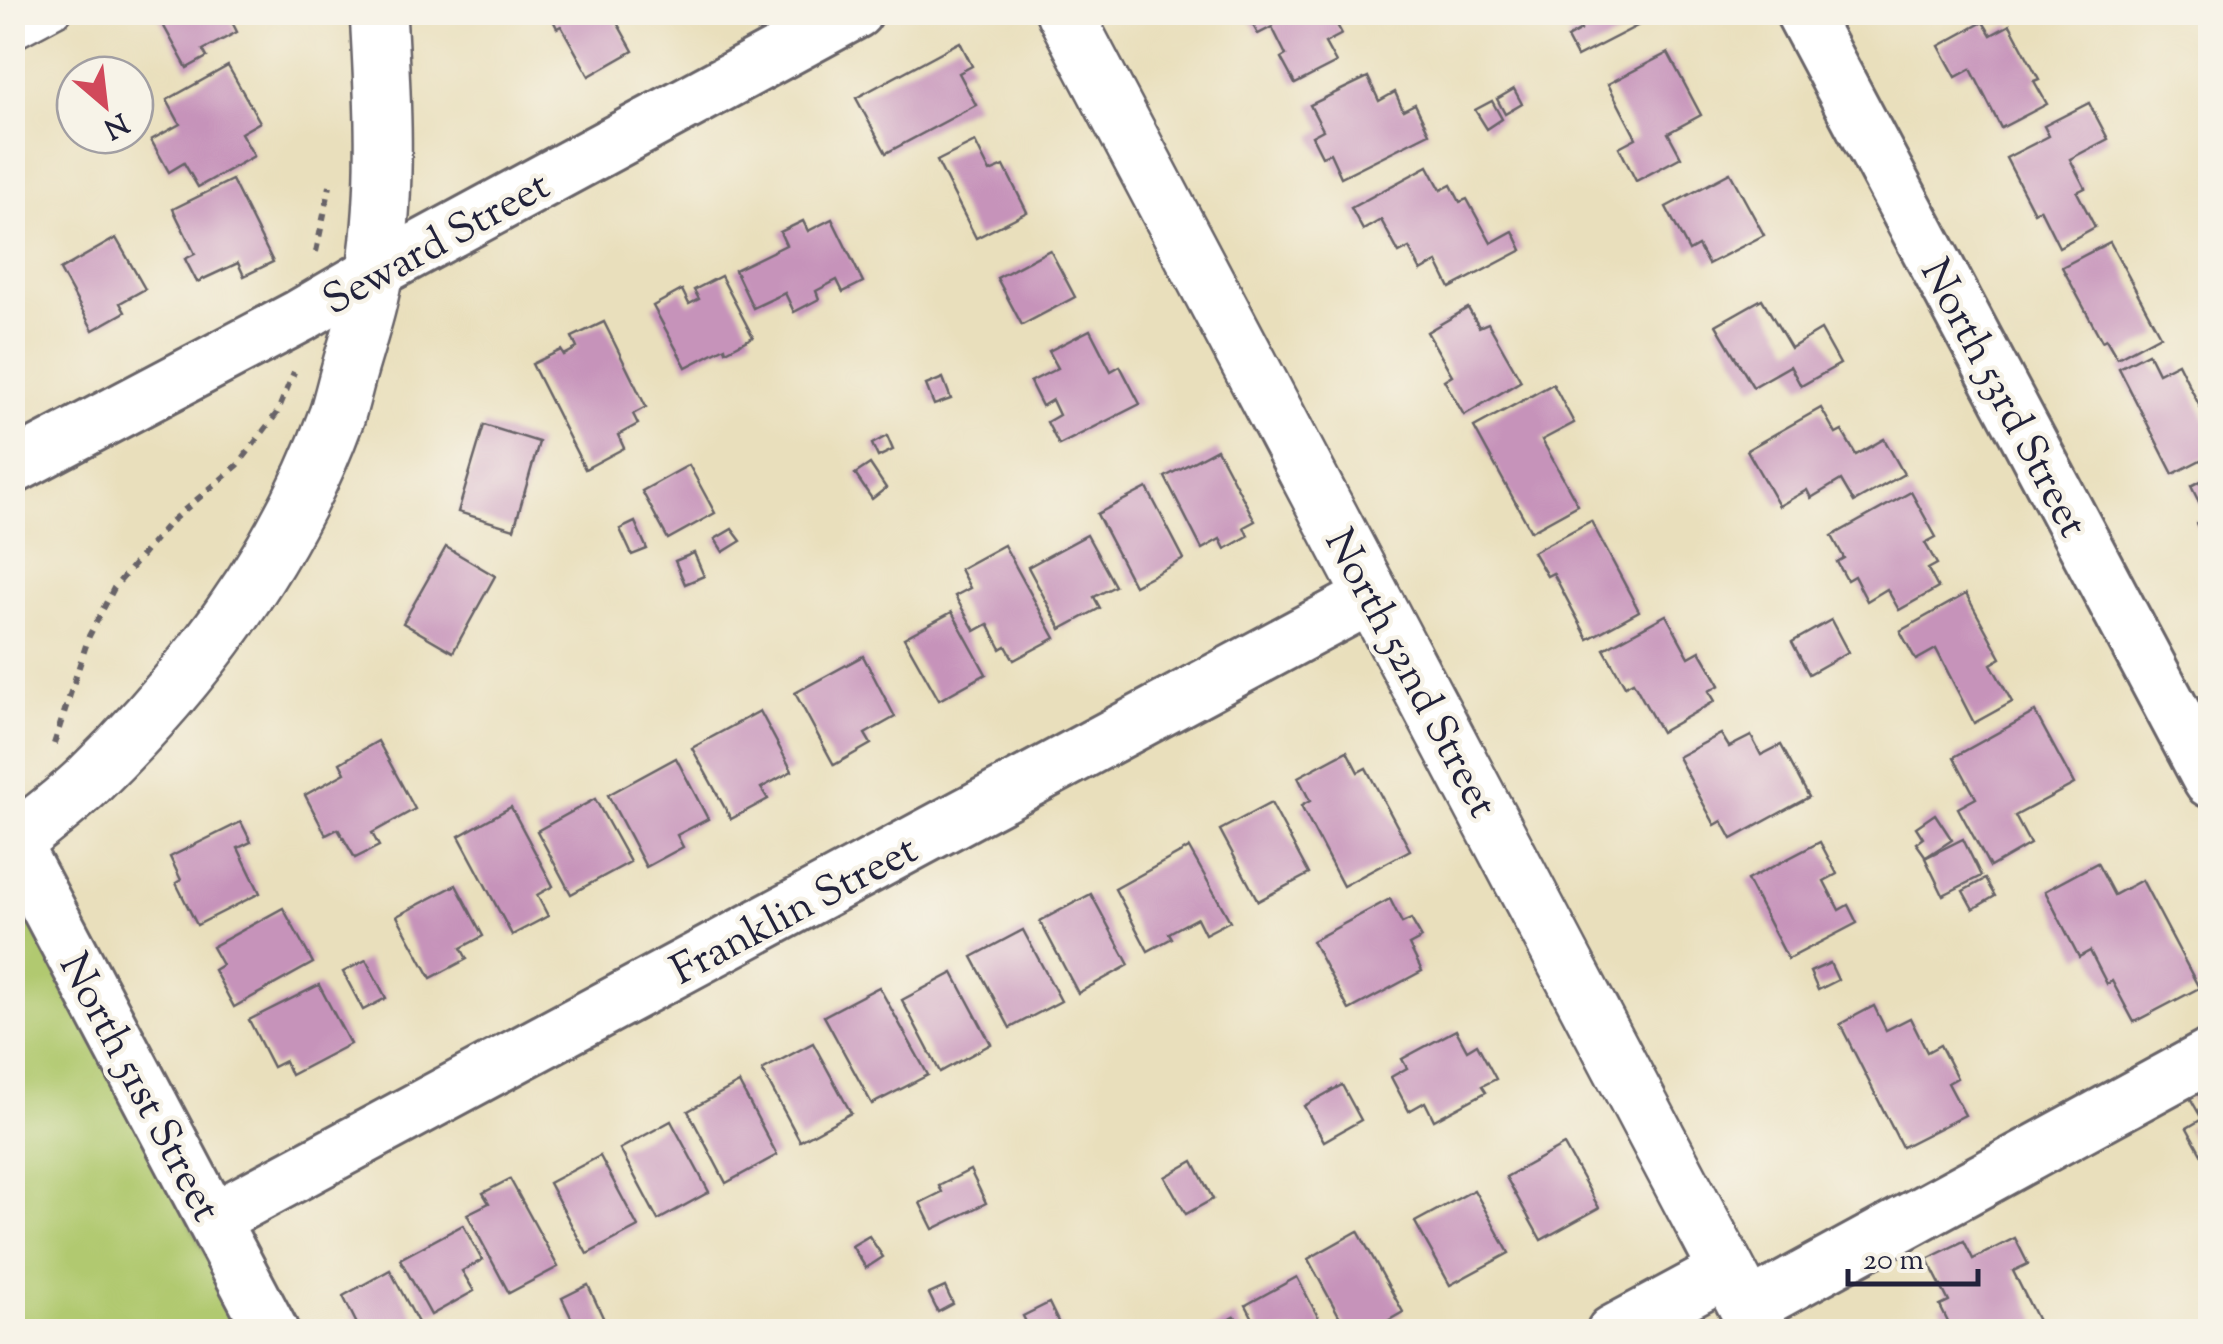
<svg xmlns="http://www.w3.org/2000/svg" width="2223" height="1344" viewBox="0 0 2223 1344" font-family="'Sorts Mill Goudy',serif">
<style>
.green{fill:#b1c96f;stroke:#6a7655;stroke-width:2.5}
.building{fill:#c693ba}
.lines{fill:none;stroke-linecap:round;stroke-linejoin:round}
.lane-casing{stroke:#686468;stroke-width:30}
.street-casing{stroke:#686468;stroke-width:58}
.secondary-casing{stroke:#686468;stroke-width:60}
.path{stroke:#686468;stroke-width:6;stroke-dasharray:8 8;stroke-linecap:butt}
.lane{stroke:#fff;stroke-width:25}
.street{stroke:#fff;stroke-width:52}
.secondary{stroke:#fff;stroke-width:55}
.labels{text-anchor:middle;stroke-width:9;stroke-linejoin:round;paint-order:stroke}
.street-label{font-size:42px;fill:#22223b;stroke:#f7f3e8}
</style>
<rect width="100%" height="100%" fill="#f7f3e8"/>
<filter id="ink" filterUnits="userSpaceOnUse"><feTurbulence type="fractalNoise" baseFrequency=".01" numOctaves="2"/><feDisplacementMap in="SourceGraphic" scale="20" xChannelSelector="R" yChannelSelector="G"/><feConvolveMatrix kernelMatrix="1 2 1 2 8 2 1 2 1" color-interpolation-filters="sRGB"/></filter>
<filter id="wash" filterUnits="userSpaceOnUse"><feTurbulence type="fractalNoise" baseFrequency=".0048" numOctaves="4" result="noise"/><feDisplacementMap in="SourceGraphic" scale="40" xChannelSelector="R" yChannelSelector="G"/><feGaussianBlur stdDeviation="2.25" result="paint"/><feColorMatrix in="noise" values="0 0 0 0 0 0 0 0 0 0 0 0 0 0 0 0 0 1.4 0 .05"/><feComposite in="paint" operator="in"/></filter>
<g filter="url(#wash)">
<rect width="100%" height="100%" fill="#e9dfbc"/>
<path class="green" d="M13,911L31,922L247,1331L13,1332Z"/>
<g id="blocks">
<g class="building">
<path d="M156,12H227L237,32L203,50L207,57L187,68Z"/>
<path d="M549,12H611L633,51L589,76L561,26L557,28Z"/>
<path d="M1253,12H1330L1342,34L1325,43L1336,63L1295,84L1281,58L1286,55L1272,27L1258,34L1250,20L1255,17Z"/>
<path d="M1572,12H1640L1645,22L1577,57L1567,38L1581,30Z"/>
<path d="M1983,22L1991,35L2010,25L2039,79L2034,81L2047,104L2001,128L1971,69L1956,77L1939,46Z"/>
<path d="M960,42L972,66L959,73L976,105L886,153L856,98Z"/>
<path d="M1668,53L1701,115L1668,133L1681,157L1636,181L1619,147L1636,138L1608,84Z"/>
<path d="M228,66L260,122L241,133L254,156L198,187L184,163L169,172L151,140L180,124L167,100Z"/>
<path d="M1368,77L1379,101L1395,92L1403,110L1415,104L1429,133L1341,177L1330,153L1322,156L1312,136L1323,130L1310,105Z"/>
<path d="M1514,89L1522,104L1505,114L1497,99Z"/>
<path d="M1492,101L1502,119L1487,129L1475,110Z"/>
<path d="M2089,103L2108,139L2070,159L2085,188L2077,192L2095,227L2059,247L2040,209L2034,212L2006,158L2049,136L2044,126Z"/>
<path d="M975,142L990,172L1004,166L1027,212L976,238L937,161Z"/>
<path d="M1428,166L1441,190L1451,185L1460,202L1467,199L1491,243L1513,231L1522,250L1450,288L1437,262L1421,271L1409,248L1399,253L1381,220L1363,230L1351,208Z"/>
<path d="M1730,173L1764,235L1708,264L1698,246L1689,251L1666,207Z"/>
<path d="M232,180L273,262L244,276L238,263L197,282L185,259L195,254L173,209Z"/>
<path d="M832,219L863,282L843,292L837,280L816,291L819,299L794,312L785,293L753,308L735,270L786,245L780,232L803,221L808,231Z"/>
<path d="M116,238L145,289L120,303L125,312L93,330L60,270Z"/>
<path d="M2110,242L2160,335L2117,358L2106,339L2102,341L2062,267Z"/>
<path d="M1050,250L1075,297L1022,325L997,278Z"/>
<path d="M721,276L753,337L726,351L725,347L686,367L653,306L682,290L689,304L699,299L694,290Z"/>
<path d="M1762,299L1791,348L1821,330L1840,364L1801,386L1790,366L1753,387L1716,325Z"/>
<path d="M1468,308L1479,327L1488,323L1521,381L1464,415L1444,380L1452,375L1427,332Z"/>
<path d="M604,322L646,407L633,414L638,424L618,435L624,448L585,469L532,364L561,350L564,355L577,348L572,337Z"/>
<path d="M1090,330L1111,371L1120,366L1140,404L1059,445L1047,422L1059,415L1052,400L1042,406L1030,382L1058,368L1049,351Z"/>
<path d="M2148,353L2158,373L2178,363L2210,427V455L2173,474L2119,368Z"/>
<path d="M943,378L951,399L934,405L926,385Z"/>
<path d="M1553,384L1574,423L1542,440L1578,505L1531,531L1474,427Z"/>
<path d="M1821,408L1836,434L1842,431L1856,455L1884,439L1904,474L1854,502L1841,480L1811,498L1807,490L1779,506L1747,450Z"/>
<path d="M484,425L539,442L514,529L458,512Z"/>
<path d="M887,436L893,450L878,457L872,444Z"/>
<path d="M1217,449L1255,521L1244,527L1248,536L1225,549L1220,539L1202,549L1165,477Z"/>
<path d="M870,464L886,488L872,499L855,474Z"/>
<path d="M689,465L715,513L668,539L642,491Z"/>
<path d="M2210,476V551L2196,523L2207,518L2191,486Z"/>
<path d="M1147,488L1184,559L1134,585L1097,514Z"/>
<path d="M1911,492L1936,537L1925,543L1937,564L1928,569L1938,588L1899,610L1887,589L1867,601L1854,576L1847,580L1837,562L1844,558L1832,536Z"/>
<path d="M1591,521L1639,611L1588,639L1553,573L1547,576L1533,552Z"/>
<path d="M635,522L647,549L632,555L620,529Z"/>
<path d="M732,529L741,541L723,552L715,539Z"/>
<path d="M1087,535L1115,586L1094,597L1100,608L1061,629L1028,567Z"/>
<path d="M1004,545L1055,638L1014,660L1006,646L1001,649L988,624L975,631L955,596L970,588L960,569Z"/>
<path d="M446,547L495,576L453,652L403,623Z"/>
<path d="M694,553L704,576L685,584L675,561Z"/>
<path d="M1966,594L2001,658L1991,664L2012,702L1974,723L1936,649L1916,660L1900,631Z"/>
<path d="M952,612L986,674L939,700L904,638Z"/>
<path d="M1666,615L1689,657L1700,651L1720,685L1709,691L1715,701L1661,732L1633,682L1625,686L1604,649Z"/>
<path d="M1831,620L1848,652L1809,674L1792,642Z"/>
<path d="M863,656L895,717L865,734L871,744L834,765L795,693Z"/>
<path d="M760,711L792,771L761,788L768,799L731,819L692,748Z"/>
<path d="M2035,712L2074,784L2015,816L2030,844L1990,867L1958,808L1976,798L1954,757Z"/>
<path d="M1721,734L1729,747L1751,736L1761,755L1781,745L1809,797L1732,839L1722,821L1715,825L1678,757Z"/>
<path d="M378,741L415,809L372,833L379,846L355,858L338,829L326,835L305,795L345,773L340,763Z"/>
<path d="M1347,751L1358,772L1366,768L1410,850L1343,886L1301,806L1310,801L1298,777Z"/>
<path d="M676,758L708,819L677,835L683,847L646,867L608,795Z"/>
<path d="M595,799L630,862L571,894L537,831Z"/>
<path d="M1271,803L1309,874L1258,901L1220,830Z"/>
<path d="M511,807L553,886L537,895L548,916L512,935L459,836Z"/>
<path d="M1935,814L1952,840L1926,857L1916,843L1923,838L1916,827Z"/>
<path d="M241,822L251,842L238,848L260,893L197,925L176,883L181,880L170,857Z"/>
<path d="M1963,839L1981,876L1943,895L1925,858Z"/>
<path d="M1820,842L1837,874L1824,881L1839,910L1848,905L1857,923L1788,959L1747,880Z"/>
<path d="M1189,848L1230,921L1205,934L1197,918L1169,933L1172,938L1148,951L1115,889Z"/>
<path d="M2097,863L2114,895L2142,880L2199,988L2134,1022L2112,981L2107,984L2090,951L2079,957L2045,891Z"/>
<path d="M1985,879L1995,896L1973,909L1963,891Z"/>
<path d="M456,885L483,936L461,948L467,959L431,978L397,916Z"/>
<path d="M1091,894L1129,965L1078,993L1040,921Z"/>
<path d="M1390,899L1402,923L1411,919L1422,938L1409,945L1422,971L1349,1010L1312,941Z"/>
<path d="M283,908L313,963L234,1007L214,970L222,965L212,947Z"/>
<path d="M1023,930L1061,1001L1010,1028L972,957Z"/>
<path d="M366,960L386,998L363,1010L343,972Z"/>
<path d="M1830,963L1838,980L1818,990L1810,972Z"/>
<path d="M953,973L991,1044L940,1072L902,1000Z"/>
<path d="M319,985L350,1044L291,1075L285,1061L273,1067L249,1020Z"/>
<path d="M879,987L928,1075L872,1104L824,1016Z"/>
<path d="M1874,1006L1886,1030L1910,1018L1927,1052L1940,1045L1957,1078L1948,1083L1965,1115L1902,1147L1840,1024Z"/>
<path d="M1456,1030L1467,1050L1477,1044L1496,1079L1482,1086L1486,1092L1434,1120L1425,1102L1409,1111L1391,1077L1407,1068L1402,1059Z"/>
<path d="M813,1043L851,1113L800,1141L762,1070Z"/>
<path d="M739,1083L777,1155L726,1183L688,1111Z"/>
<path d="M2210,1084V1165L2208,1166L2187,1128L2202,1119L2189,1096Z"/>
<path d="M1342,1085L1361,1120L1324,1141L1304,1106Z"/>
<path d="M671,1121L709,1192L658,1220L620,1149Z"/>
<path d="M1564,1145L1599,1208L1541,1240L1506,1177Z"/>
<path d="M600,1156L638,1227L587,1254L549,1183Z"/>
<path d="M1193,1161L1213,1199L1186,1214L1165,1177Z"/>
<path d="M970,1170L986,1203L933,1229L920,1203L942,1192L939,1186Z"/>
<path d="M510,1179L558,1267L509,1293L467,1214L489,1203L483,1193Z"/>
<path d="M1474,1190L1509,1253L1450,1285L1415,1222Z"/>
<path d="M463,1225L482,1260L462,1271L474,1291L431,1315L400,1259Z"/>
<path d="M1358,1231L1403,1312L1368,1332H1348L1308,1259Z"/>
<path d="M869,1236L883,1257L866,1268L852,1246Z"/>
<path d="M2015,1238L2028,1264L2013,1271L2038,1321L2017,1332H1953L1940,1306L1949,1302L1927,1259L1964,1241L1973,1259Z"/>
<path d="M390,1270L423,1332H361L343,1296Z"/>
<path d="M1297,1277L1326,1332H1260L1246,1305Z"/>
<path d="M588,1285L606,1324L598,1328L600,1332H578L562,1298Z"/>
<path d="M945,1287L953,1304L938,1312L929,1294Z"/>
<path d="M1049,1303L1063,1332H1031L1023,1316Z"/>
<path d="M1235,1316L1243,1332H1206Z"/>
</g>
</g>
</g>
<g filter="url(#ink)">
<use href="#blocks" fill-opacity="0" stroke="#686468" stroke-width="2.5"/>
<g class="lines">
<g class="lane-casing">
<path id="lane" d="M12,37L59,12"/>
</g>
<g class="street-casing">
<g id="street">
<path d="M1802,12L2210,781"/>
<path d="M12,468L300,316L375,272L856,12"/>
<path d="M12,840L272,1332"/>
<path d="M213,1219L1373,596"/>
<path d="M1748,1308L2210,1056"/>
<path d="M1613,1332L1728,1270"/>
</g>
</g>
<g class="secondary-casing">
<g id="secondary">
<path d="M1064,12L1760,1332"/>
<path d="M12,844C37,823 64,804 88,781C194,678 286,556 337,415C342,399 346,381 351,364C360,333 371,301 375,269C388,185 383,97 378,12"/>
</g>
</g>
<g class="path">
<path d="M316,252L330,186"/>
<path d="M54,744L89,636L114,588L169,523L238,465L277,413L294,372"/>
</g>
<use href="#lane" class="lane"/>
<use href="#street" class="street"/>
<use href="#secondary" class="secondary"/>
</g>
</g>
<g class="labels">
<g class="street-label">
<text transform="translate(435 241) rotate(-29)" y="15">Seward Street</text>
<text transform="translate(2006 397) rotate(62)" y="15">North 53rd Street</text>
<text transform="translate(1413 672) rotate(62)" y="15">North 52nd Street</text>
<text transform="translate(793 908) rotate(-28)" y="15">Franklin Street</text>
<text transform="translate(142 1086) rotate(62)" y="15">North 51st Street</text>
</g>
</g>
<rect width="2223" height="1344" fill="none" stroke="#f7f3e8" stroke-width="50"/>
<g transform="translate(105 105) rotate(152)"><circle r="48" fill="#f7f3e8" stroke="#a29fa3" stroke-width="2.5"/>
<path d="M0-8L18 38L0 25L-18 38Z" fill="#d1495b"/>
<text y="-15" font-size="28" font-weight="bold" text-anchor="middle" fill="#22223b">N</text>
</g>
<path d="M1848 1269v15h130v-15" fill="none" stroke="#22223b" stroke-width="5"/>
<text x="1863" y="1269" font-size="30" fill="#22223b" stroke="#f7f3e8" stroke-width="8" paint-order="stroke">20 m</text>
</svg>
